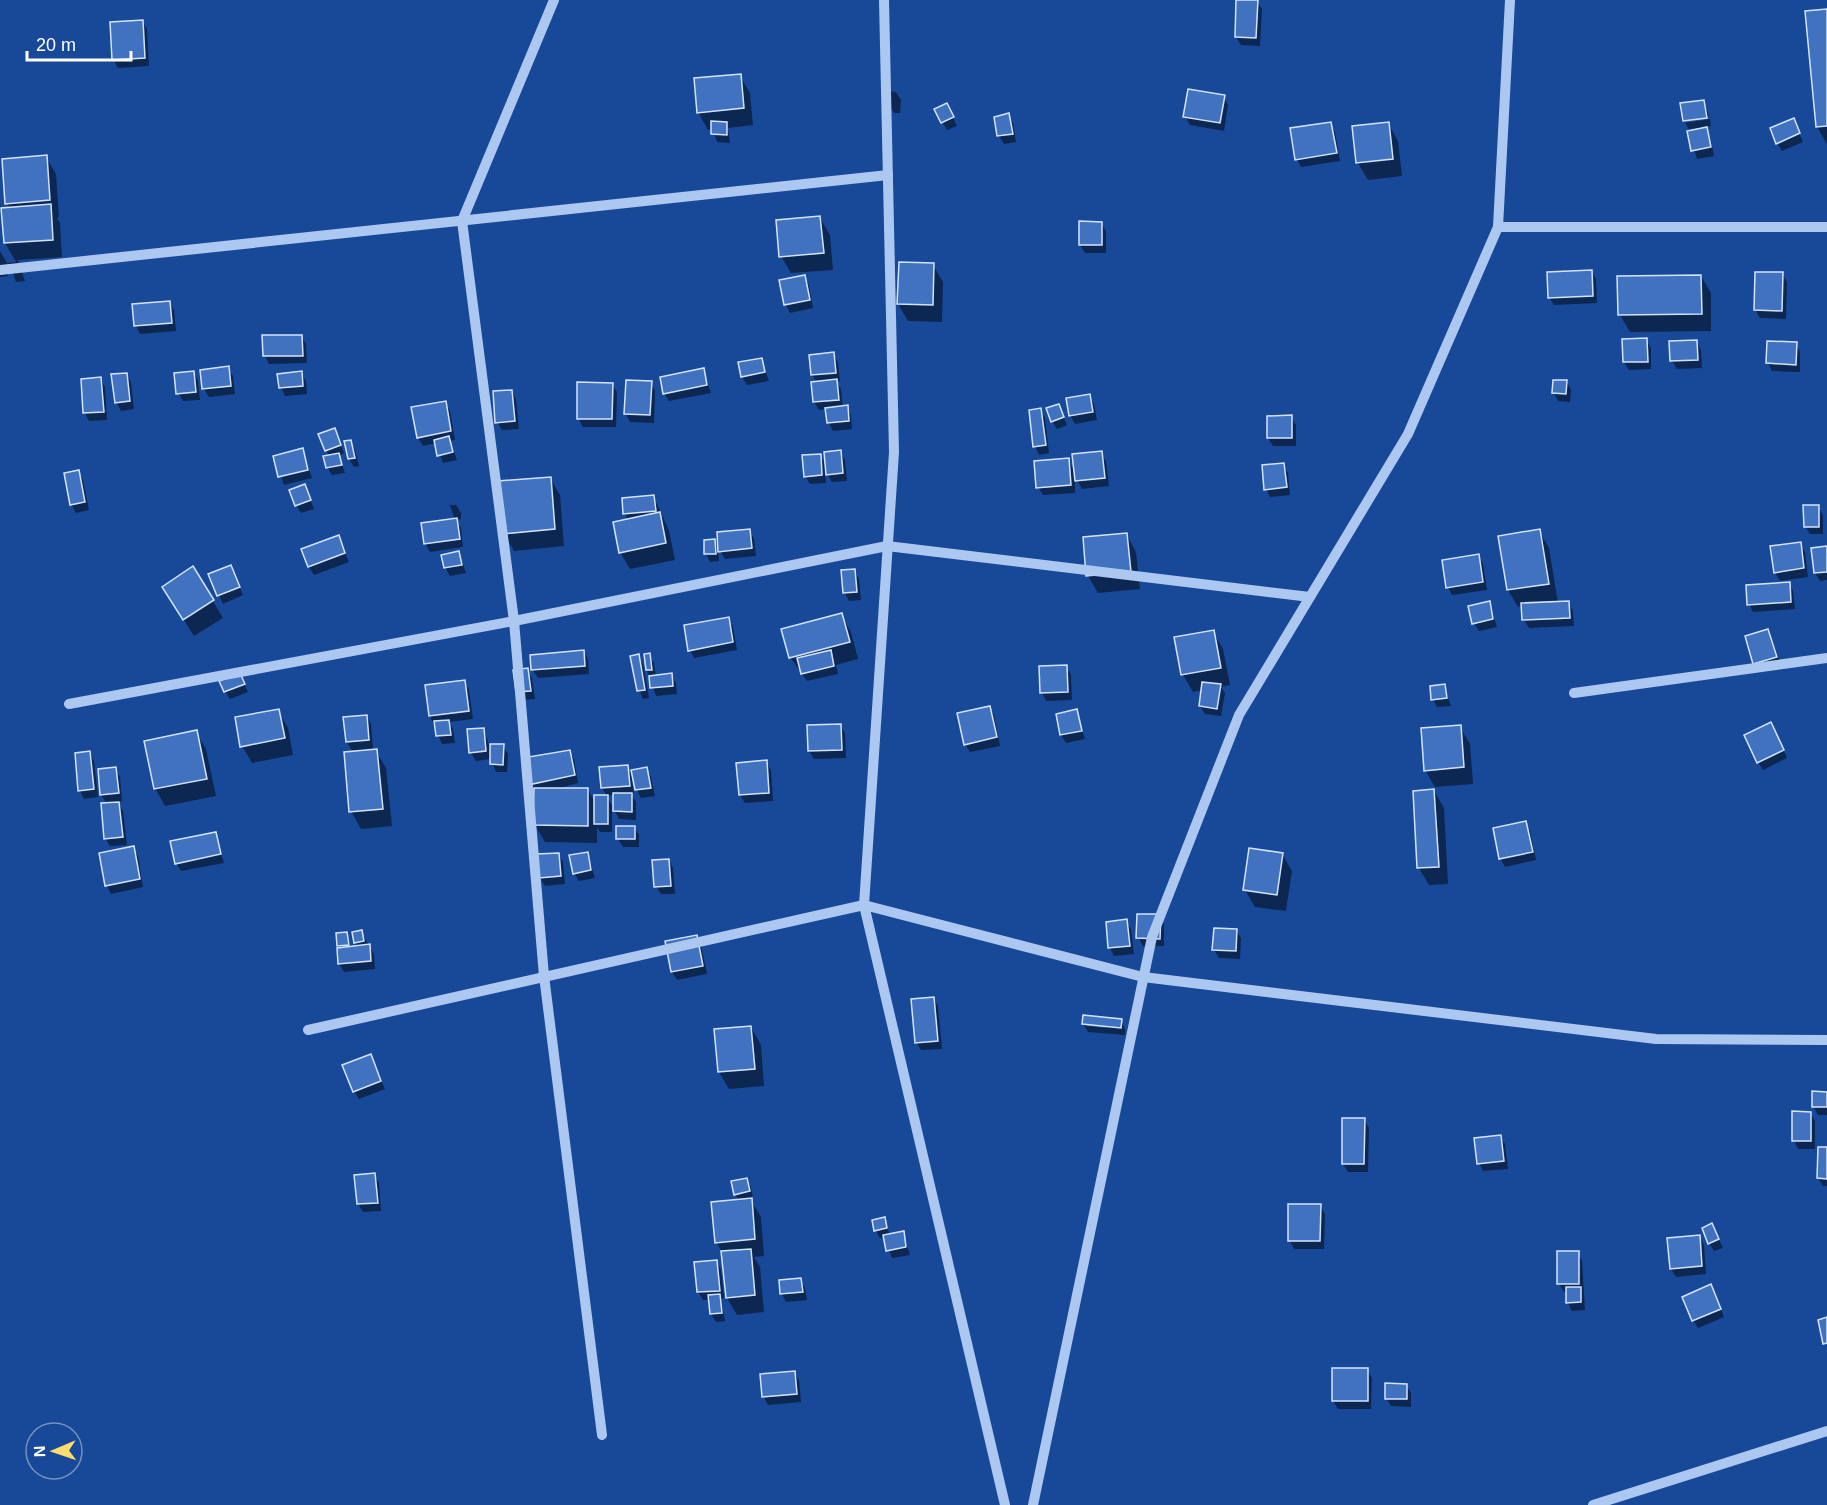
<svg xmlns="http://www.w3.org/2000/svg" width="1827" height="1505" viewBox="0 0 1827 1505" font-family="Helvetica,sans-serif">
<style>
.shadow{fill:#0007;fill-rule:evenodd}
.building{fill:#4072c0;stroke:#d3e3fc;stroke-width:1.5}
.lines{fill:none;stroke-linecap:round;stroke-linejoin:round}
.minor{stroke:#acc8f1;stroke-width:10}
</style>
<rect width="100%" height="100%" fill="#184998"/>
<g class="shadow">
<path d="M1257,1L1262,9L1260,46L1241,45L1236,37Z"/>
<path d="M1827,11V144L1817,127Z"/>
<path d="M142,21L147,29L149,66L118,68L113,59Z"/>
<path d="M740,76L750,93L753,125L728,128L730,143L717,142L713,129L708,130L698,112Z"/>
<path d="M890,91L896,92L901,100L900,113H894L889,105Z"/>
<path d="M1224,97L1228,105L1224,131L1190,125L1185,116Z"/>
<path d="M1704,101L1709,116L1685,120V122L1682,105Z"/>
<path d="M936,110L951,113L957,126L947,130Z"/>
<path d="M1008,115L1013,123L1016,142L1004,144L999,136L996,118Z"/>
<path d="M1710,119L1711,126L1705,127L1710,137L1714,156L1697,159L1689,132L1700,130L1699,128L1689,129L1685,123Z"/>
<path d="M1793,119L1803,142L1782,151L1777,143Z"/>
<path d="M1388,123L1398,141L1402,176L1368,180L1358,163Z"/>
<path d="M1330,124L1335,132L1340,161L1301,167L1297,159Z"/>
<path d="M46,157L56,174L59,217L57,218L60,223L62,257L18,260L25,281L16,282L10,264H7L8,276L0,277V251L7,263L16,262L5,243L0,202L2,210L10,209L7,203Z"/>
<path d="M820,218L830,235L833,270L791,273L781,256Z"/>
<path d="M1101,223L1106,231V253H1085L1080,245Z"/>
<path d="M900,263L933,265L943,282L942,322L908,321L898,304Z"/>
<path d="M1591,271L1596,279L1597,303L1554,305L1549,297Z"/>
<path d="M1782,274L1787,282L1786,319L1760,318L1755,310Z"/>
<path d="M1701,276L1711,293V331L1630,332L1620,315Z"/>
<path d="M804,277L809,285L813,308L790,313L786,305Z"/>
<path d="M169,302L174,310L176,331L140,334L136,326Z"/>
<path d="M301,336L306,344L307,363L269,364L265,356Z"/>
<path d="M1646,339L1651,348V369L1629,370L1624,362Z"/>
<path d="M1696,341L1701,350L1702,368L1677,369L1672,361Z"/>
<path d="M1768,342L1796,343L1800,352V372L1772,371L1768,363Z"/>
<path d="M833,354L838,362L840,381H836L841,389L843,408L847,407L851,415L852,429L833,431L829,423L827,409L819,410L814,402L817,383L812,375Z"/>
<path d="M761,359L769,381L747,385L742,377Z"/>
<path d="M228,368L233,376L235,394L209,397L204,389L202,371Z"/>
<path d="M703,370L711,393L669,401L664,393Z"/>
<path d="M194,372L198,381L200,400L183,401L178,393Z"/>
<path d="M301,373L306,381L307,394L285,396L281,387Z"/>
<path d="M126,374L131,382L134,409L121,411L116,402Z"/>
<path d="M100,379L105,387L107,420L89,421L85,413L82,380Z"/>
<path d="M651,382L655,391L654,423L630,422L626,414Z"/>
<path d="M1567,382L1571,390L1570,402L1558,401L1554,393Z"/>
<path d="M612,384L617,392L616,427H583L578,418Z"/>
<path d="M512,391L516,399L519,429L502,430L497,422Z"/>
<path d="M1089,396L1094,404L1097,420L1075,424L1070,415Z"/>
<path d="M445,402L450,411L455,440L450,441L457,460L443,463L436,443L423,446L418,438Z"/>
<path d="M1058,405L1067,425L1057,429L1052,421Z"/>
<path d="M1040,410L1045,418L1049,453L1039,455L1035,446Z"/>
<path d="M1291,417L1296,425V446H1273L1268,438Z"/>
<path d="M334,430L344,453L339,456L345,473L332,475L327,467L329,456L320,435Z"/>
<path d="M351,442L355,450L359,466L354,467L349,459Z"/>
<path d="M302,450L312,478L284,485L275,457Z"/>
<path d="M840,451L845,460L847,481L832,482L825,470L826,483L810,484L805,476L820,455L827,467Z"/>
<path d="M1101,453L1106,461L1109,486L1082,489L1077,480Z"/>
<path d="M1068,459L1075,472V493L1043,495L1038,487Z"/>
<path d="M1283,465L1288,473L1290,495L1270,497L1266,489Z"/>
<path d="M78,472L83,480L89,510L76,513L71,504Z"/>
<path d="M550,478L560,495L564,546L514,551L504,533Z"/>
<path d="M305,486L314,509L301,513L296,505Z"/>
<path d="M654,497L669,531L675,560L630,569L620,552L628,520L625,514Z"/>
<path d="M450,505H456L461,513V519L456,520L461,528L463,547L430,552L425,543L455,520Z"/>
<path d="M1818,507L1823,515V534H1810L1805,526Z"/>
<path d="M749,530L754,538L756,556L725,559L720,551Z"/>
<path d="M1539,531L1549,548L1558,603H1568L1573,611L1574,626L1529,628L1524,620L1523,606L1518,607L1508,590L1500,537Z"/>
<path d="M1127,535L1136,552L1140,589L1098,593L1088,576L1084,539Z"/>
<path d="M338,537L349,562L314,575L309,567Z"/>
<path d="M714,541L718,549L719,561L710,562L706,554Z"/>
<path d="M1800,544L1805,552L1808,577L1780,581L1775,572Z"/>
<path d="M1827,548V580L1820,581L1815,573Z"/>
<path d="M459,553L466,573L450,576L445,567Z"/>
<path d="M1478,556L1483,564L1487,590L1452,595L1448,587Z"/>
<path d="M231,567L243,595L223,604L210,575Z"/>
<path d="M854,571L859,579L861,600L849,601L845,593Z"/>
<path d="M1789,583L1793,591L1795,609L1753,612L1749,604Z"/>
<path d="M213,601L223,618L194,636L174,604Z"/>
<path d="M1489,603L1497,627L1479,631L1474,623Z"/>
<path d="M841,614L851,632L858,659L836,665L838,674L807,681L790,657Z"/>
<path d="M728,619L733,627L737,650L694,658L690,650Z"/>
<path d="M1768,631L1772,639L1781,665L1755,663Z"/>
<path d="M1213,632L1223,649L1230,685L1221,687L1225,693L1221,716L1205,714L1200,706L1202,690L1193,692L1183,675Z"/>
<path d="M583,651L588,659L589,674L538,678L533,670L532,656Z"/>
<path d="M649,655L654,663L656,676L671,675L676,683L677,694L656,696L647,670Z"/>
<path d="M638,656L643,664L649,698L643,699L639,690Z"/>
<path d="M1066,667L1071,675L1072,700L1046,701L1042,692Z"/>
<path d="M527,670L532,678L535,699L522,700Z"/>
<path d="M464,681L469,690L473,719L449,722L453,729L455,743L442,744L430,716L427,686Z"/>
<path d="M244,683L248,692L230,699L225,691Z"/>
<path d="M1444,686L1451,706L1437,707L1433,699Z"/>
<path d="M989,707L994,715L1000,746L970,752L965,744Z"/>
<path d="M278,711L288,728L293,755L252,763L242,746Z"/>
<path d="M1076,711L1085,739L1066,743L1061,735Z"/>
<path d="M367,716L371,724L373,748L366,749V752L376,751L386,768L392,826L361,829L351,811L353,753L347,742L345,719Z"/>
<path d="M840,725L845,733L846,758L814,759L809,751Z"/>
<path d="M1460,727L1470,744L1473,784L1435,787L1425,770Z"/>
<path d="M484,729L489,745L503,746L508,754L507,772H496L491,759L476,761L471,753Z"/>
<path d="M196,732L206,749L216,796L165,806L155,788Z"/>
<path d="M1775,732L1787,758L1763,770L1758,762Z"/>
<path d="M569,751L574,759L578,783L556,789L588,790L596,804L607,797L615,810L614,795L607,796L602,788L627,766L630,772L647,769L651,777L655,796L641,798L632,780L634,794H631L636,802V820L619,819L612,806V832H600L597,827V843L545,842L535,825L534,792L529,784Z"/>
<path d="M90,752L94,761L98,797L84,799L80,791Z"/>
<path d="M766,762L771,770L773,801L745,803L740,795Z"/>
<path d="M115,769L120,777L122,801L118,802L123,811L127,845L110,846L105,838L107,804L101,795Z"/>
<path d="M1434,791L1444,808L1448,884L1429,885L1419,868L1414,792Z"/>
<path d="M1525,823L1530,831L1536,860L1505,867L1500,858Z"/>
<path d="M634,827L639,835V847H623L618,839Z"/>
<path d="M215,834L224,863L181,871L176,863Z"/>
<path d="M133,848L138,856L143,887L111,894L107,886Z"/>
<path d="M587,853L595,878L579,881L574,873Z"/>
<path d="M558,854L563,862L565,884L545,886L540,878Z"/>
<path d="M1282,854L1292,871L1286,911L1255,907L1245,890Z"/>
<path d="M669,860L673,868L675,894H661L656,886Z"/>
<path d="M1160,916L1164,924V946H1143L1138,937Z"/>
<path d="M1126,921L1131,929L1134,954L1114,956L1110,948Z"/>
<path d="M1236,930L1241,938L1240,959L1219,958L1214,950Z"/>
<path d="M361,931L374,954L375,969L344,972L339,964L338,945L346,933L352,948L358,947L355,943Z"/>
<path d="M701,945L707,974L677,980L672,972Z"/>
<path d="M933,998L938,1006L942,1049L921,1050L916,1042Z"/>
<path d="M1084,1017L1121,1021L1125,1029V1035L1088,1032L1083,1024ZM1086,1023L1107,1025L1106,1028L1086,1026Z"/>
<path d="M751,1027L761,1045L764,1086L729,1089L719,1072Z"/>
<path d="M370,1056L385,1089L359,1099L354,1091Z"/>
<path d="M1827,1093V1115H1818L1813,1106Z"/>
<path d="M1810,1113L1815,1121V1149H1798L1794,1141Z"/>
<path d="M1364,1119L1369,1128L1368,1172H1348L1343,1164Z"/>
<path d="M1500,1136L1505,1144L1508,1169L1483,1171L1479,1163Z"/>
<path d="M1827,1149V1186H1823L1818,1178Z"/>
<path d="M374,1175L379,1183L381,1211L363,1212L358,1204L355,1176Z"/>
<path d="M746,1179L751,1187L753,1199L751,1200L761,1217L764,1256L754,1257L760,1267L764,1312L737,1315L727,1298L723,1254L716,1242L739,1201L735,1194Z"/>
<path d="M1320,1206L1325,1214L1324,1249H1294L1290,1241Z"/>
<path d="M884,1219L890,1235L903,1233L910,1255L892,1258L885,1237L880,1238L875,1230Z"/>
<path d="M1712,1225L1723,1248L1714,1251L1709,1243Z"/>
<path d="M1699,1236L1704,1245L1706,1274L1676,1277L1671,1269Z"/>
<path d="M1578,1253L1582,1261L1585,1310L1572,1311L1568,1303V1292H1564L1559,1284Z"/>
<path d="M717,1261L721,1270L724,1298L721,1299L725,1321L716,1322L711,1314L710,1300H703L698,1292L696,1263Z"/>
<path d="M800,1279L805,1288L807,1300L786,1302L782,1294Z"/>
<path d="M1715,1294L1724,1317L1698,1328L1693,1320Z"/>
<path d="M1367,1370L1372,1378L1371,1409H1338L1333,1401Z"/>
<path d="M794,1372L799,1380L801,1402L768,1405L764,1397Z"/>
<path d="M1406,1385L1411,1393V1407L1391,1406L1386,1398Z"/>
</g>
<g class="building">
<path d="M1236,0H1258L1256,38L1235,37Z"/>
<path d="M1827,9V126L1816,127L1805,11Z"/>
<path d="M143,20L145,58L112,60L110,22Z"/>
<path d="M741,74L744,108L697,113L694,78Z"/>
<path d="M1188,89L1225,95L1220,123L1183,117Z"/>
<path d="M1704,100L1707,118L1683,121L1680,103Z"/>
<path d="M947,103L954,117L941,123L934,109Z"/>
<path d="M1009,113L1013,134L997,136L994,117Z"/>
<path d="M1794,118L1800,133L1776,144L1770,128Z"/>
<path d="M711,121L727,122V135L711,134Z"/>
<path d="M1331,122L1337,153L1295,160L1290,128Z"/>
<path d="M1389,122L1393,159L1356,163L1352,126Z"/>
<path d="M1707,127L1711,147L1691,151L1687,131Z"/>
<path d="M47,155L50,200L5,204L2,159Z"/>
<path d="M51,204L53,240L4,243L1,208Z"/>
<path d="M820,216L824,253L779,257L776,220Z"/>
<path d="M1079,221L1102,222V245H1079Z"/>
<path d="M899,262L934,263L933,305L897,304Z"/>
<path d="M1592,270L1593,296L1548,298L1547,272Z"/>
<path d="M1755,272H1783L1782,311L1754,310Z"/>
<path d="M805,275L810,300L784,305L779,280Z"/>
<path d="M1701,275L1702,314L1618,315L1617,276Z"/>
<path d="M170,301L172,323L134,326L132,304Z"/>
<path d="M262,335H302L303,356H263Z"/>
<path d="M1647,338L1648,362H1623L1622,339Z"/>
<path d="M1697,340L1698,360L1670,361L1669,341Z"/>
<path d="M1767,341L1797,342L1796,365L1766,363Z"/>
<path d="M834,352L836,373L811,375L809,355Z"/>
<path d="M762,358L765,372L741,377L738,362Z"/>
<path d="M229,366L231,386L202,389L200,370Z"/>
<path d="M704,368L707,385L663,394L660,377Z"/>
<path d="M194,371L196,392L176,394L174,373Z"/>
<path d="M302,371L303,386L279,388L277,374Z"/>
<path d="M127,373L130,401L115,403L111,374Z"/>
<path d="M101,377L104,412L83,413L81,379Z"/>
<path d="M837,379L839,400L813,402L811,382Z"/>
<path d="M626,380L652,381L650,415L624,414Z"/>
<path d="M1553,380H1567L1566,394L1552,393Z"/>
<path d="M577,382L613,383L612,419H577Z"/>
<path d="M512,390L515,421L495,423L493,391Z"/>
<path d="M1090,394L1093,412L1069,416L1066,398Z"/>
<path d="M446,401L451,431L417,438L411,407Z"/>
<path d="M1059,404L1064,417L1051,422L1046,408Z"/>
<path d="M848,405L849,421L827,423L825,408Z"/>
<path d="M1041,408L1046,445L1033,447L1029,410Z"/>
<path d="M1292,415V438H1267V416Z"/>
<path d="M335,428L341,445L325,451L318,434Z"/>
<path d="M449,436L453,452L437,456L434,440Z"/>
<path d="M351,440L355,458L348,459L344,441Z"/>
<path d="M303,448L308,470L278,477L273,456Z"/>
<path d="M841,450L843,473L826,475L824,452Z"/>
<path d="M1102,451L1105,478L1075,481L1072,454Z"/>
<path d="M339,453L342,465L326,468L323,456Z"/>
<path d="M821,454L822,475L804,477L802,455Z"/>
<path d="M1069,458L1071,485L1036,488L1034,461Z"/>
<path d="M1284,463L1287,487L1264,490L1262,465Z"/>
<path d="M79,470L85,502L70,505L64,473Z"/>
<path d="M551,477L555,529L503,534L498,481Z"/>
<path d="M305,484L311,500L295,506L289,490Z"/>
<path d="M654,495L656,511L623,514L622,498Z"/>
<path d="M1803,505H1819V527H1804Z"/>
<path d="M660,512L666,543L619,553L613,522Z"/>
<path d="M457,518L460,539L424,544L421,523Z"/>
<path d="M750,529L752,548L718,552L717,532Z"/>
<path d="M1540,529L1549,584L1507,590L1498,536Z"/>
<path d="M1127,533L1131,572L1086,576L1083,537Z"/>
<path d="M339,535L345,553L308,567L301,549Z"/>
<path d="M715,539L716,554H704V540Z"/>
<path d="M1801,542L1804,568L1774,573L1770,546Z"/>
<path d="M1827,546V572L1814,573L1811,548Z"/>
<path d="M459,551L462,565L444,568L441,555Z"/>
<path d="M1479,554L1483,582L1446,588L1442,560Z"/>
<path d="M231,565L240,587L217,596L208,574Z"/>
<path d="M193,566L214,600L183,620L162,587Z"/>
<path d="M855,569L857,592L843,593L841,570Z"/>
<path d="M1790,582L1791,602L1747,605L1746,585Z"/>
<path d="M1490,601L1493,619L1472,624L1468,606Z"/>
<path d="M1569,601L1570,618L1522,620L1521,603Z"/>
<path d="M842,613L850,642L789,658L781,629Z"/>
<path d="M729,617L733,642L688,651L684,625Z"/>
<path d="M1768,629L1777,657L1753,664L1745,636Z"/>
<path d="M1214,630L1221,668L1181,675L1174,637Z"/>
<path d="M584,650L585,666L531,670L530,655Z"/>
<path d="M831,650L834,666L801,674L797,658Z"/>
<path d="M650,653L652,670H646L644,654Z"/>
<path d="M639,654L645,690L637,691L630,656Z"/>
<path d="M1067,665L1068,692L1040,693L1039,666Z"/>
<path d="M528,668L531,691L516,692L513,670Z"/>
<path d="M240,673L245,684L224,692L219,681Z"/>
<path d="M672,673L673,686L650,688L649,676Z"/>
<path d="M465,680L469,711L429,716L425,685Z"/>
<path d="M1202,682L1221,684L1217,709L1199,706Z"/>
<path d="M1445,684L1447,698L1431,700L1430,686Z"/>
<path d="M990,706L997,737L964,745L957,713Z"/>
<path d="M279,709L285,738L240,747L235,717Z"/>
<path d="M1077,709L1082,731L1060,735L1056,714Z"/>
<path d="M367,715L369,740L346,742L343,717Z"/>
<path d="M449,720L451,735L436,736L434,721Z"/>
<path d="M1771,722L1784,750L1757,763L1744,735Z"/>
<path d="M841,724L842,750L808,751L807,725Z"/>
<path d="M1461,725L1464,767L1424,771L1421,728Z"/>
<path d="M484,728L486,751L469,753L467,729Z"/>
<path d="M197,730L207,779L154,789L144,741Z"/>
<path d="M490,744H504L503,765L490,764Z"/>
<path d="M377,749L383,809L349,812L344,752Z"/>
<path d="M570,750L575,775L528,785L522,758Z"/>
<path d="M90,751L94,789L78,791L75,753Z"/>
<path d="M767,760L769,793L739,795L736,763Z"/>
<path d="M628,765L630,786L601,788L599,767Z"/>
<path d="M116,767L119,793L100,795L98,769Z"/>
<path d="M647,767L651,788L635,790L631,770Z"/>
<path d="M534,788H588V826L533,825Z"/>
<path d="M1434,789L1439,867L1417,868L1413,791Z"/>
<path d="M613,793H632V812L613,811Z"/>
<rect x="594" y="795" width="14" height="29"/>
<path d="M119,802L123,837L104,839L101,803Z"/>
<path d="M1526,821L1533,852L1499,859L1493,828Z"/>
<rect x="616" y="826" width="19" height="13"/>
<path d="M216,832L221,854L175,864L170,841Z"/>
<path d="M134,846L140,879L105,886L99,853Z"/>
<path d="M1249,848L1283,853L1277,895L1243,890Z"/>
<path d="M588,852L591,870L573,874L569,855Z"/>
<path d="M559,853L561,876L539,878L536,854Z"/>
<path d="M669,859L671,886L654,887L652,860Z"/>
<path d="M1137,914H1161L1160,939L1136,938Z"/>
<path d="M1127,919L1130,946L1108,948L1106,922Z"/>
<path d="M1214,928L1237,929L1236,951L1212,950Z"/>
<path d="M362,930L364,941L354,943L352,932Z"/>
<path d="M347,932L349,945L337,946L336,933Z"/>
<path d="M697,935L703,966L671,972L665,941Z"/>
<path d="M370,944L371,961L338,964L337,948Z"/>
<path d="M934,997L938,1041L915,1043L911,999Z"/>
<path d="M1083,1015L1122,1019L1121,1028L1082,1024Z"/>
<path d="M751,1026L755,1069L718,1072L714,1029Z"/>
<path d="M371,1054L381,1081L353,1092L342,1065Z"/>
<path d="M1812,1091L1827,1092V1107H1812Z"/>
<path d="M1792,1111L1811,1112V1141H1792Z"/>
<path d="M1342,1118H1365L1364,1164H1342Z"/>
<path d="M1501,1135L1504,1161L1477,1164L1474,1138Z"/>
<path d="M1818,1147H1827V1179L1817,1178Z"/>
<path d="M375,1173L378,1203L357,1204L354,1175Z"/>
<path d="M747,1178L750,1191L734,1195L731,1181Z"/>
<path d="M752,1198L755,1239L715,1243L711,1202Z"/>
<path d="M1288,1204H1321L1320,1241H1288Z"/>
<path d="M885,1217L887,1228L874,1231L872,1220Z"/>
<path d="M1712,1223L1719,1239L1708,1244L1702,1228Z"/>
<path d="M904,1231L906,1247L886,1251L883,1235Z"/>
<path d="M1700,1235L1702,1266L1670,1269L1667,1238Z"/>
<path d="M751,1249L755,1295L726,1298L721,1251Z"/>
<rect x="1557" y="1251" width="22" height="33"/>
<path d="M717,1260L720,1291L697,1292L694,1262Z"/>
<path d="M801,1278L803,1292L780,1294L779,1280Z"/>
<path d="M1711,1284L1721,1309L1692,1321L1682,1297Z"/>
<path d="M1566,1287H1581V1302L1566,1303Z"/>
<path d="M720,1294L722,1313L710,1314L708,1295Z"/>
<path d="M1827,1317V1343L1823,1344L1818,1320Z"/>
<rect x="1332" y="1368" width="36" height="33"/>
<path d="M795,1371L797,1394L762,1397L760,1374Z"/>
<path d="M1385,1383L1407,1384V1399H1385Z"/>
</g>
<g class="lines">
<g class="minor">
<path d="M554,0L462,221L514,621L544,976L602,1435"/>
<path d="M884,0L894,452L864,905L1005,1505"/>
<path d="M1498,227H1827"/>
<path d="M0,270L888,175"/>
<path d="M1574,693L1827,658"/>
<path d="M69,704L514,621L887,546L1310,597"/>
<path d="M308,1030L864,905L1143,977L1656,1039L1827,1040"/>
<path d="M1033,1505L1152,937L1239,715L1408,434L1498,227L1510,0"/>
<path d="M1593,1505L1827,1431"/>
</g>
</g>
<g transform="translate(54 1451) rotate(268)"><circle r="28" fill="#184998" stroke="#7492c1" stroke-width="1.5"/>
<path d="M0-4.5L10 22L0 15L-10 22Z" fill="#ffdc6c"/>
<text y="-9" font-size="16" font-weight="bold" text-anchor="middle" fill="#ffffff">N</text>
</g>
<path d="M27 51v9h104v-9" fill="none" stroke="#ffffff" stroke-width="3"/>
<text x="36" y="51" font-size="18" fill="#ffffff" stroke="#184998" stroke-width="4.5" paint-order="stroke">20 m</text>
</svg>
